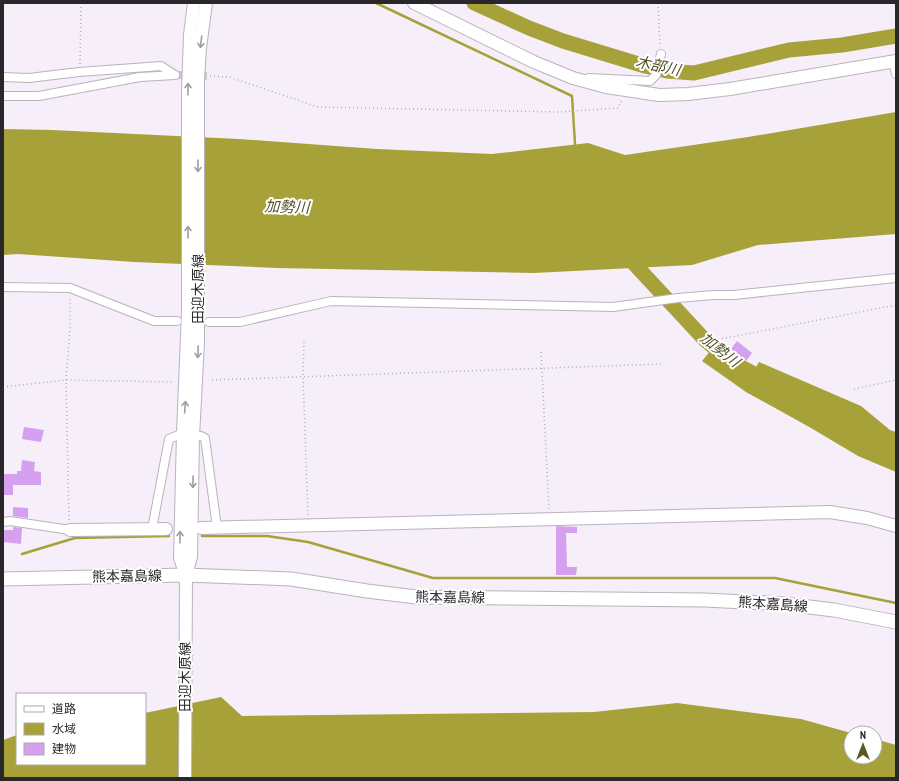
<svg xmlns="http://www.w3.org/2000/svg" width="899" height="781" viewBox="0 0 899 781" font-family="'PT Sans Narrow','Noto Sans JP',sans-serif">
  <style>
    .water { fill: #a7a139 }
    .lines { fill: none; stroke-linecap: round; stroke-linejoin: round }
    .stream { stroke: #a7a139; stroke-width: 2.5 }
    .river { stroke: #a7a139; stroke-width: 15 }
    .building { fill: #d6a0f0 }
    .street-tunnel { stroke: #cdc7d1; stroke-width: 8; stroke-dasharray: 8 4; stroke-linecap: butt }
    .street-casing { stroke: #bab2bd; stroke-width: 10 }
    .secondary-casing { stroke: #bab2bd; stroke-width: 14 }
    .primary-casing { stroke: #bab2bd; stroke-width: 15 }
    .path { stroke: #b2adb5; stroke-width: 1.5; stroke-dasharray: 1 3; stroke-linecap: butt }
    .street { stroke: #fff; stroke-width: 8 }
    .secondary { stroke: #fff; stroke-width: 12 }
    .primary { stroke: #fff; stroke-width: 13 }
    .oneway { stroke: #9f9ea0 }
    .labels { text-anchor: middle; stroke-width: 4; stroke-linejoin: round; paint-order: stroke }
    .street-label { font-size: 14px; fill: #2a272b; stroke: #fff }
    .water-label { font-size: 15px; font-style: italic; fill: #525026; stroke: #fff }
  </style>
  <rect width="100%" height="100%" fill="#f6effa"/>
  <!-- water -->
  <g class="water">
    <path d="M896 112V234L758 245 692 265 534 273 277 268 134 262 18 254 3 255V129L52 130 239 139 377 149 492 154 588 143 625 155 748 137Z"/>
    <path d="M712 349 744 375 752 374 759 362 861 406 890 430 896 432V472L858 456 811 428 746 392 702 361Z"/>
    <path d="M221 697 242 716 594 712 677 703 801 719 851 733V757H875V739L896 745V778H3V740L17 735V764H145V713Z"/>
  </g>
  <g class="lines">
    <!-- stream -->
    <g class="stream">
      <path d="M376 3 572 96 575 144"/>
      <path d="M202 536H267L308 542 433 578H775L896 603"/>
      <path d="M22 554 75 538 169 536"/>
    </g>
    <!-- river -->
    <g class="river">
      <path d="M474 3 529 28 563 41 645 66 667 71 694 73 789 50 842 45 896 36"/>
      <path d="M625 254 704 339 730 361 771 383"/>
    </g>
  </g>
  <!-- building -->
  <g class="building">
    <path d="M737 341 752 353 746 361 731 349Z"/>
    <path d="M24 427 44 430 41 442 22 439Z"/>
    <path d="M22 460 35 462 34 471 41 472V485H13V495H4V474H17V471H21Z"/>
    <path d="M13 507 28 508V518L13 516Z"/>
    <path d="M556 526 577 527V533H566L567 567H577L576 575H556Z"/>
    <path d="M13 527 22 528 21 544 3 542V530H13Z"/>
  </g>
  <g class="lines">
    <!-- street-tunnel -->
    <path class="street-tunnel" d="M175 75 210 76"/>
    <defs>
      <g id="street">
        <path d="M893 61 896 74"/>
        <path d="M3 77 29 78 79 72 161 66 175 75"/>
        <path d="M589 78 650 81 656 75 661 54"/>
        <path d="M3 96H39L140 77 175 75"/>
        <path d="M3 287 70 288 154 321H177"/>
        <path d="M209 322H240L331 301 613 307 678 298 713 295H734L896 278"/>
        <path d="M193 437 201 436 205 438 217 528"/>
        <path d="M3 522 10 521 70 530"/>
        <path d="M152 529 169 439 183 433"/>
      </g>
      <g id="secondary">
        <path d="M414 3 534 62 573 78 606 87 659 95 688 94 730 89 896 61"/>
        <path d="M201 528 830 512 867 518 896 526"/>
        <path d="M70 530 166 529"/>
        <path d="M186 575 191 557 193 437 198 343V79L200 48 206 3"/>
        <path d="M185 778 186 575 180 558 183 433 188 311V92L190 35 194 3"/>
      </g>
      <path id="primary" d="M3 579 186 575 291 579 367 591 416 597 705 600 785 604 834 610 896 622"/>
    </defs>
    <!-- street casing -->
    <use href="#street" class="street-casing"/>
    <!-- secondary casing -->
    <use href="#secondary" class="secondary-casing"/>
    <!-- primary casing -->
    <use href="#primary" class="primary-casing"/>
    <!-- path -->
    <g class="path">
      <path d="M658 3 660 46"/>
      <path d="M80 64 81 3"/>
      <path d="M210 76 229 77 318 107 557 112 618 108 622 100"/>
      <path d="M710 341 896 305"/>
      <path d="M304 342 303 376 308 516"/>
      <path d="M541 352 549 510"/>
      <path d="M212 380 662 364"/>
      <path d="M3 387 66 380 173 382"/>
      <path d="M854 389 896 380"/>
      <path d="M69 520 66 380 70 329V296"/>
    </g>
    <!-- street -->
    <use href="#street" class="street"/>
    <!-- secondary -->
    <use href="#secondary" class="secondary"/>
    <!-- primary -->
    <use href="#primary" class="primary"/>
  </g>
  <!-- one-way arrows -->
  <defs><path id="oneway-shaft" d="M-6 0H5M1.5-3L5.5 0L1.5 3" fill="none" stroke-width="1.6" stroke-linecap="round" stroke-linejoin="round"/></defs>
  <g class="oneway">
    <use href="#oneway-shaft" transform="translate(201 42) rotate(97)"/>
    <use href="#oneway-shaft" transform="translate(188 89) rotate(-89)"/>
    <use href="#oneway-shaft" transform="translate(198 166) rotate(90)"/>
    <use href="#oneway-shaft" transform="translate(188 232) rotate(-90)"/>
    <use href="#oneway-shaft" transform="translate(198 352) rotate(92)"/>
    <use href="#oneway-shaft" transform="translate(185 407) rotate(-86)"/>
    <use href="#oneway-shaft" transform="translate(193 482) rotate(91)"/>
    <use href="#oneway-shaft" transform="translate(180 537) rotate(-89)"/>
  </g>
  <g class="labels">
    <!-- street labels -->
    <g class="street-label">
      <text transform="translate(198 289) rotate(-90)" y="5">田迎木原線</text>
      <text transform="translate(127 576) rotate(-1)" y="5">熊本嘉島線</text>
      <text transform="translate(450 597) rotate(1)" y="5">熊本嘉島線</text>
      <text transform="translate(773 604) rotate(4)" y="5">熊本嘉島線</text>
      <text transform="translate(185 677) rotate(-90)" y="5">田迎木原線</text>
    </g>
    <!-- water labels -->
    <g class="water-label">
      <text transform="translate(658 66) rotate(12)" y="5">木部川</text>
      <text transform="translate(287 207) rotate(2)" y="5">加勢川</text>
      <text transform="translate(720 350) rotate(38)" y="5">加勢川</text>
    </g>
  </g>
  <!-- border -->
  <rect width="899" height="781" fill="none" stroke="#2a272b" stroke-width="8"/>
  <!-- legend -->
  <rect x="16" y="693" width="130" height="72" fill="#ffffff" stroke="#aaa9aa"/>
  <rect x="24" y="706" width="20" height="6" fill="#ffffff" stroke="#aaa9aa"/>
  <text x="52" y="713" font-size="12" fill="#2a272b">道路</text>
  <rect x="24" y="723" width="20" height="12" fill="#a7a139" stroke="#aaa9aa"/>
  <text x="52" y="733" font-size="12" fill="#2a272b">水域</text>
  <rect x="24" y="743" width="20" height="12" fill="#d6a0f0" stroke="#aaa9aa"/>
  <text x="52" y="753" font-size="12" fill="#2a272b">建物</text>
  <!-- north arrow -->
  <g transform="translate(863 745)"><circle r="19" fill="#ffffff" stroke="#aaa9aa"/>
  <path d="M0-3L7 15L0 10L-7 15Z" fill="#5c5926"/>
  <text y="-6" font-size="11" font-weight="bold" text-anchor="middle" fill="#2a272b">N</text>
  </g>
</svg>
